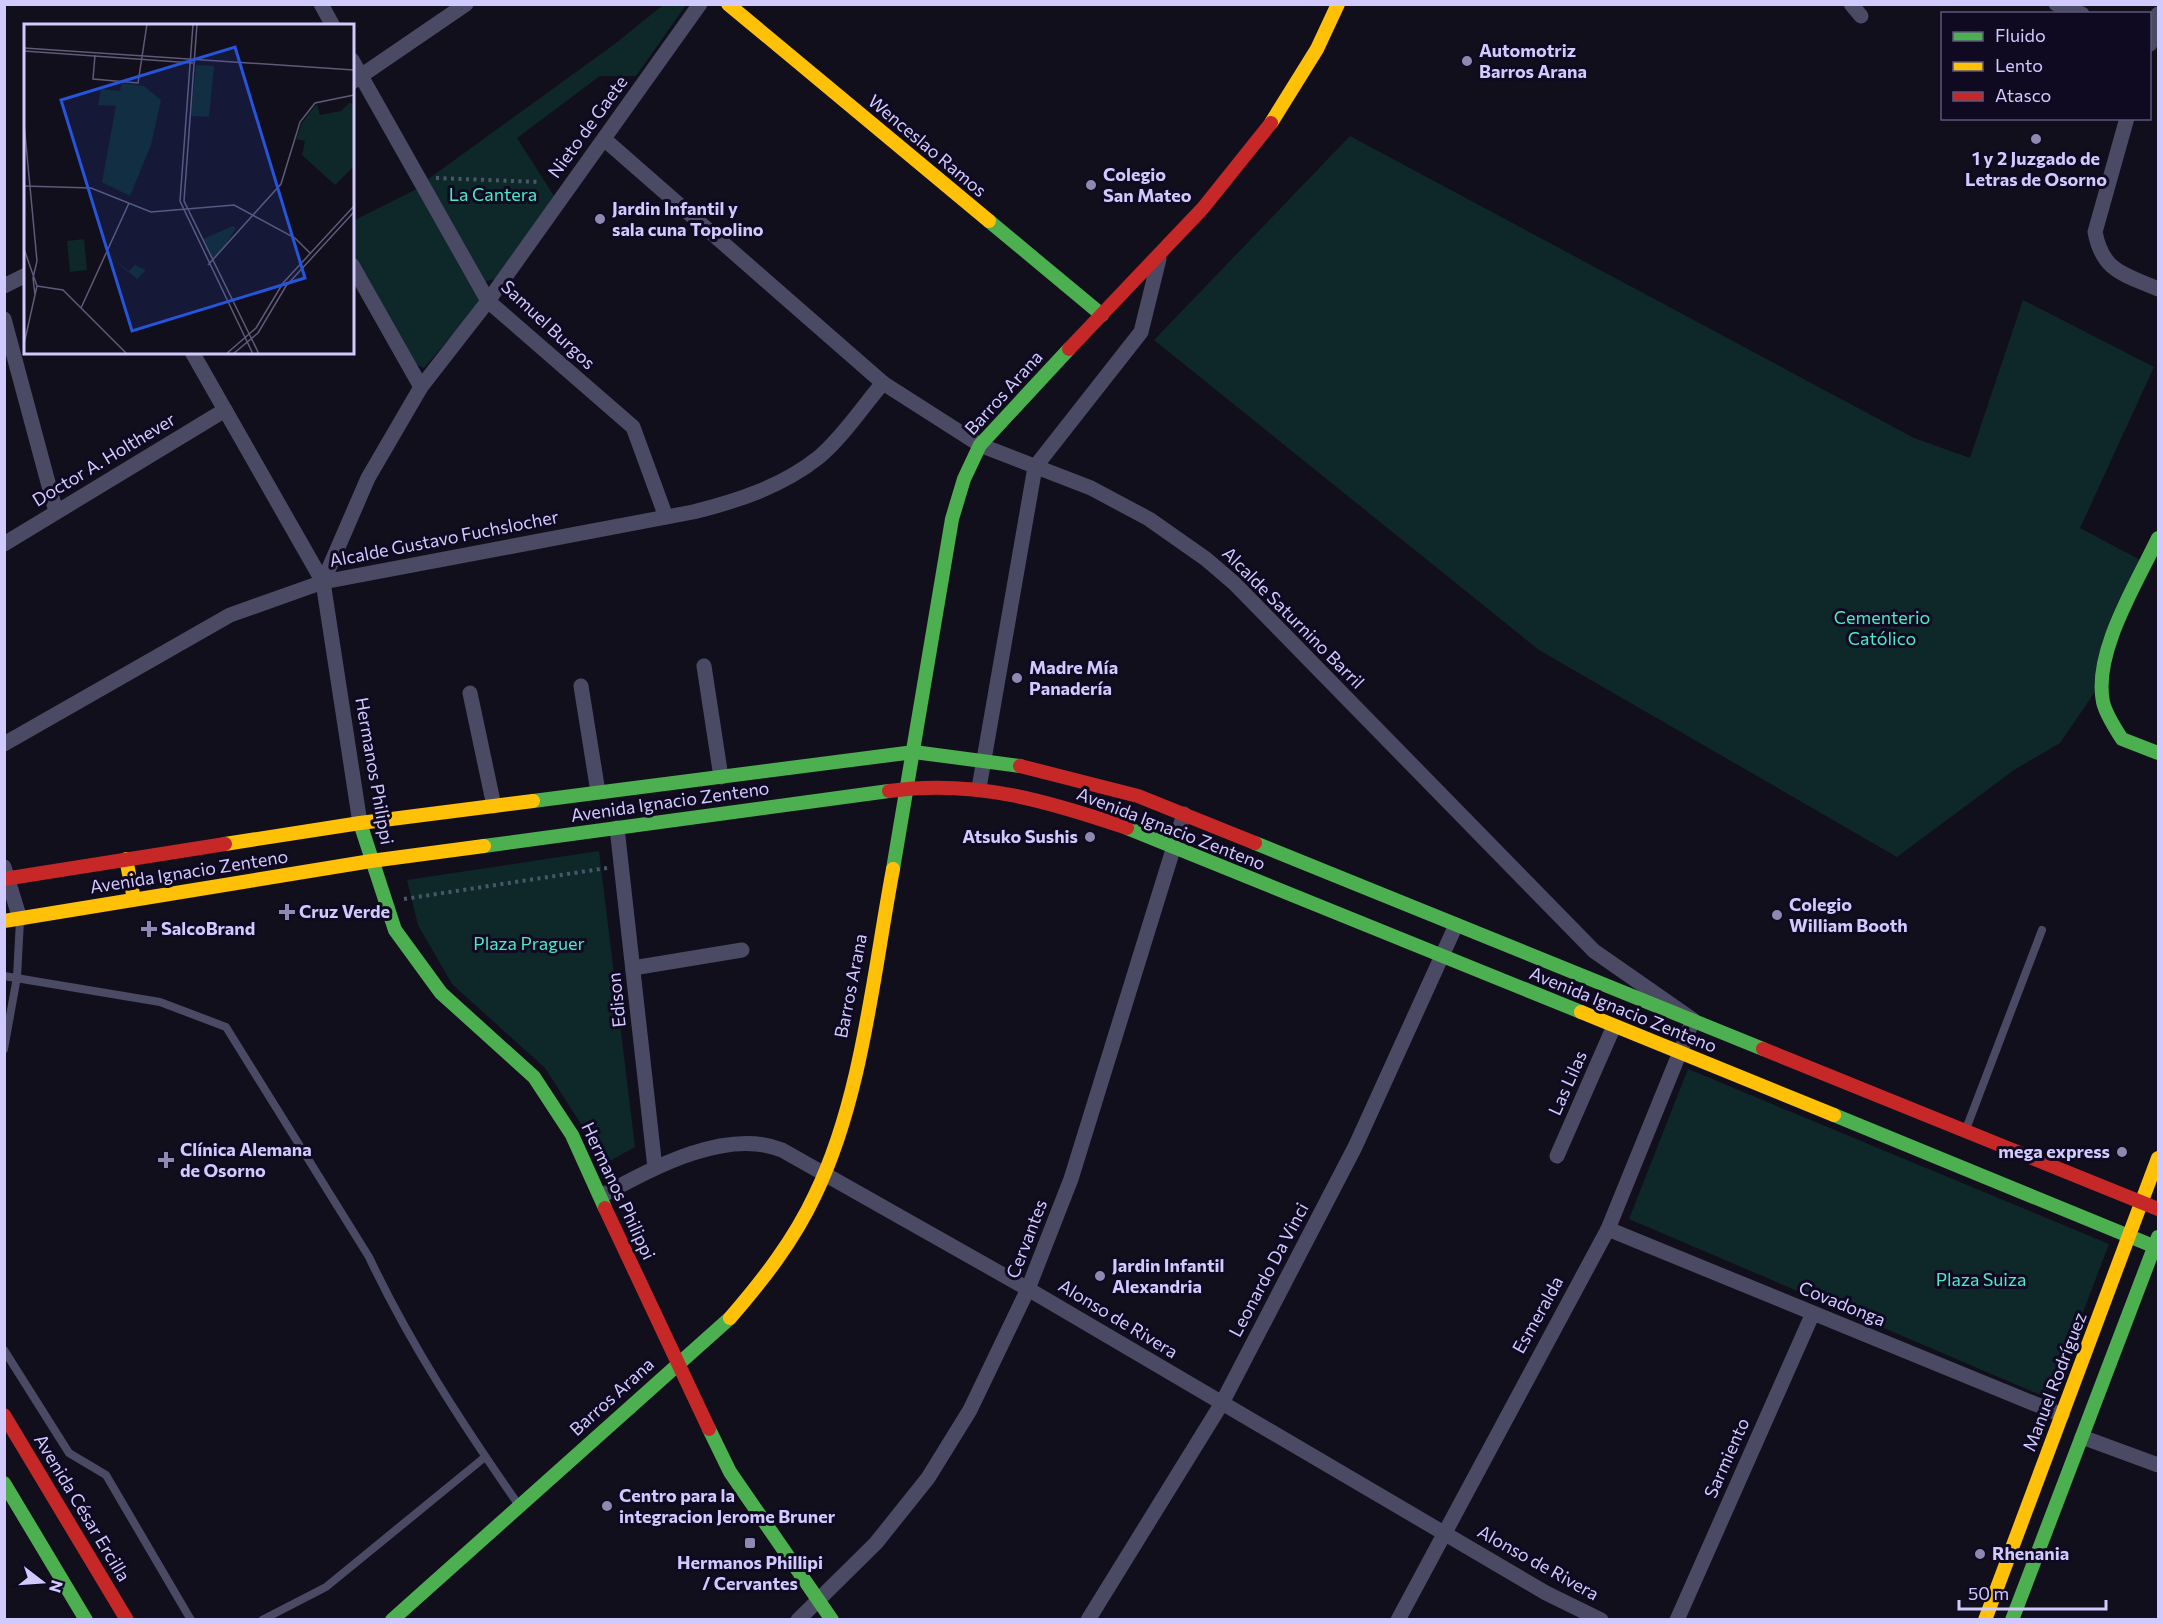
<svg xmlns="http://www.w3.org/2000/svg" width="2163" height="1624" viewBox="0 0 2163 1624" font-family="Commissioner,sans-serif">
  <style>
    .green { fill: #0e2729 }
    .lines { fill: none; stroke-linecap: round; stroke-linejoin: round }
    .path { stroke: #475868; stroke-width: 4; stroke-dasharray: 3 4.5; stroke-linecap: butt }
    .lane { stroke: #4b4a65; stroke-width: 8 }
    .street { stroke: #4b4a65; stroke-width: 15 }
    .fast { stroke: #4caf50; stroke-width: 14 }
    .slow { stroke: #ffc107; stroke-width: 14 }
    .jam { stroke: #c62828; stroke-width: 14 }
    .poi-dot { fill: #8e89b0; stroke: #0f0a21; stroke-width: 2 }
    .labels { text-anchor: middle; stroke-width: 6; stroke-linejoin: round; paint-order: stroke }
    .poi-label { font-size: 18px; font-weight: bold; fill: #d1caff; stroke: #0f0a21; text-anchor: start }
    .street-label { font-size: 18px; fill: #d1caff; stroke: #0f0a21 }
    .park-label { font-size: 18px; fill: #4aebc6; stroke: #0f0a21 }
    .inset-road { fill: none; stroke: #5e5a77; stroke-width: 1.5 }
    .view { fill: #2654da; fill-opacity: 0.15; stroke: #2654da; stroke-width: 3 }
    .inset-edge { fill: none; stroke: #d1caff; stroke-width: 3 }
  </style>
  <rect width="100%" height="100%" fill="#120f1c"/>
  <!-- green -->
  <g class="green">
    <path d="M663 5H686L636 76H600L517 138 554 196 495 279 483 282 427 180 616 43Z"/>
    <path d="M1350 136 1914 438 1970 458 2023 300 2154 367 2080 528 2144 562 2101 683 2060 743 2014 770 1897 857 1539 650 1154 340Z"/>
    <path d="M417 189 482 300 424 368 413 363 353 253V221Z"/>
    <path d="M599 851 635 1147 606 1163 545 1068 452 984 418 925 407 880Z"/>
    <path d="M1688 1069 2109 1244 2050 1399 1629 1219Z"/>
  </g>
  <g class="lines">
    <!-- path -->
    <g class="path">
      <path d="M436 178 540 182"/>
      <path d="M404 899 607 868"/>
    </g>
    <!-- lane -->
    <g class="lane">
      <path d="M4 976 160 1002 226 1027 369 1257C410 1344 463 1425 518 1504"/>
      <path d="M4 1049 17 977 20 920"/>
      <path d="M1966 1129 2042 930"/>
      <path d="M4 1350 69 1453 106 1475 191 1620"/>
      <path d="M262 1620 326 1587 485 1457"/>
    </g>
    <!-- street -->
    <g class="street">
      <path d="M321 4 333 26"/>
      <path d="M1851 4 1861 16"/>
      <path d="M2056 4 2082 14"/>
      <path d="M2150 44 2158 14"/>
      <path d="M352 60 488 301 633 427 666 517"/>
      <path d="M352 82 466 4"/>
      <path d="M2127 118 2095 232C2103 273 2125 274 2158 289"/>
      <path d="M604 139 883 383 980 445 1091 488 1149 519 1206 559 1234 583 1594 951 1693 1020 1608 1229 1398 1620"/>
      <path d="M352 265 421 387"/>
      <path d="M4 286 26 275"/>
      <path d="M4 319 56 512"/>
      <path d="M192 352 323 582"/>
      <path d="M4 544 225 410"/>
      <path d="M704 666 721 777"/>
      <path d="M581 686 598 792"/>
      <path d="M470 693 494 806"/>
      <path d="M4 744 230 615 323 582 693 512C738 501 783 486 819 457 842 438 863 406 883 383"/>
      <path d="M979 788 1035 467 1141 332 1159 259"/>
      <path d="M360 823 323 582 368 478 421 387 488 301 700 4"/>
      <path d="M617 828 655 1168"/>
      <path d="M4 867 20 919"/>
      <path d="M633 968 742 950"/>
      <path d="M1557 1156 1614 1026"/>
      <path d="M601 1196C651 1169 726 1127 782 1150L1028 1289 1546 1593 1601 1620"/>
      <path d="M1608 1229 2062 1415"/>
      <path d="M2082 1437 2158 1465"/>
      <path d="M798 1620 876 1543 928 1478 970 1410 1028 1289 1071 1179 1184 814"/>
      <path d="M1088 1620 1222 1403 1355 1147 1456 925"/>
      <path d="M1677 1620 1813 1313"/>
    </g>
    <!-- fast -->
    <g class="fast">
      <path d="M989 221 1102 315"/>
      <path d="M2158 538C2137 583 2093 652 2103 702 2106 715 2115 728 2122 739L2158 753"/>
      <path d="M533 801 914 752 1020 766"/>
      <path d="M360 823 395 930 441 993 534 1077 572 1135 605 1208"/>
      <path d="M1127 828 1581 1012"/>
      <path d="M1255 843 1763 1049"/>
      <path d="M484 846 889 791"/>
      <path d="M893 869 952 519 964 479 980 445 1069 349"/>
      <path d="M1834 1115 2158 1248"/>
      <path d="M709 1429 730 1472 832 1620"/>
      <path d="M4 1483 86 1620"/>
      <path d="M392 1620 730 1318"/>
      <path d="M2012 1620 2158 1237"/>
    </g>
    <!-- slow -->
    <g class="slow">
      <path d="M728 4 989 221"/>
      <path d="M1271 123 1317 49 1338 4"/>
      <path d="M225 844 360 823 533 801"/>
      <path d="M126 859 134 899"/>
      <path d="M4 921 371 861 484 846"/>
      <path d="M1581 1012 1834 1115"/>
      <path d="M730 1318C763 1280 794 1240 815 1195 862 1098 873 975 893 869"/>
      <path d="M1985 1620 2158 1158"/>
    </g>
    <!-- jam -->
    <g class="jam">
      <path d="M1069 349 1203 208 1271 123"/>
      <path d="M1020 766 1138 796 1255 843"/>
      <path d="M889 791C974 779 1048 801 1127 828"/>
      <path d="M4 879 225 844"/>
      <path d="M1763 1049 2158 1209"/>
      <path d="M605 1208 709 1429"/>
      <path d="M4 1415 127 1620"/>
    </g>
  </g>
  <!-- markers -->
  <g class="poi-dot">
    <circle cx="1467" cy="61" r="6"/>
    <circle cx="2036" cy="139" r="6"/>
    <circle cx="1091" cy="185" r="6"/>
    <circle cx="600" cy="219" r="6"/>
    <circle cx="1017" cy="678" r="6"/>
    <circle cx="1090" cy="837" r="6"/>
    <path d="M284 903h6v6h6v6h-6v6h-6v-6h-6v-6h6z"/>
    <circle cx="1777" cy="915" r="6"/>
    <path d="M146 920h6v6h6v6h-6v6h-6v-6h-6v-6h6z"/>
    <circle cx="2122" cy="1152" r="6"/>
    <path d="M163 1151h6v6h6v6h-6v6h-6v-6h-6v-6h6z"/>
    <circle cx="1100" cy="1276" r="6"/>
    <circle cx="607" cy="1506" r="6"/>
    <rect x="744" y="1537" width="12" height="12" rx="3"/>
    <circle cx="1980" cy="1554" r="6"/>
  </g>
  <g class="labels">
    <!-- poi labels -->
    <g class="poi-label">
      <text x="1479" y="57">Automotriz<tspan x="1479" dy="21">Barros Arana</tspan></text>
      <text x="2036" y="165" text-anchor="middle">1 y 2 Juzgado de<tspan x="2036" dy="21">Letras de Osorno</tspan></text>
      <text x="1103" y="181">Colegio<tspan x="1103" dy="21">San Mateo</tspan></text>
      <text x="612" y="215">Jardin Infantil y<tspan x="612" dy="21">sala cuna Topolino</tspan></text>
      <text x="1029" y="674">Madre Mía<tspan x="1029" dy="21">Panadería</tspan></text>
      <text x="1078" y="843" text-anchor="end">Atsuko Sushis</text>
      <text x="1789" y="911">Colegio<tspan x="1789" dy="21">William Booth</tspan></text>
      <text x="299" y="918">Cruz Verde</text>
      <text x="161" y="935">SalcoBrand</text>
      <text x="180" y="1156">Clínica Alemana<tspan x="180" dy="21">de Osorno</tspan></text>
      <text x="2110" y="1158" text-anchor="end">mega express</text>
      <text x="1112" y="1272">Jardin Infantil<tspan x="1112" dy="21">Alexandria</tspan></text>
      <text x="619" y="1502">Centro para la<tspan x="619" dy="21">integracion Jerome Bruner</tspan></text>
      <text x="1992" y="1560">Rhenania</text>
      <text x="750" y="1569" text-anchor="middle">Hermanos Phillipi<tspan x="750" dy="21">/ Cervantes</tspan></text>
    </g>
    <!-- street labels -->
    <g class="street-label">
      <text transform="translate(588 127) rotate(-54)" y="6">Nieto de Gaete</text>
      <text transform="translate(927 146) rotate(40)" y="6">Wenceslao Ramos</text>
      <text transform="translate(548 325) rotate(43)" y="6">Samuel Burgos</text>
      <text transform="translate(1004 393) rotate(-48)" y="6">Barros Arana</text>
      <text transform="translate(104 460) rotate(-31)" y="6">Doctor A. Holthever</text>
      <text transform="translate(444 539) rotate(-11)" y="6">Alcalde Gustavo Fuchslocher</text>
      <text transform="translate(1293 618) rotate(45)" y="6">Alcalde Saturnino Barril</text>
      <text transform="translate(374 771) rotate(80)" y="6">Hermanos Philippi</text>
      <text transform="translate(670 802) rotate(-8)" y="6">Avenida Ignacio Zenteno</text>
      <text transform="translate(1171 829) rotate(21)" y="6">Avenida Ignacio Zenteno</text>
      <text transform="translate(189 872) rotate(-9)" y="6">Avenida Ignacio Zenteno</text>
      <text transform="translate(851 986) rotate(-79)" y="6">Barros Arana</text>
      <text transform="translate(617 1000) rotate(-96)" y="6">Edison</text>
      <text transform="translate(1623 1010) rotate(22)" y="6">Avenida Ignacio Zenteno</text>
      <text transform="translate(1568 1083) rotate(-66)" y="6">Las Lilas</text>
      <text transform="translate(618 1191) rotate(65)" y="6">Hermanos Philippi</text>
      <text transform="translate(1027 1239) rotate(-69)" y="6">Cervantes</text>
      <text transform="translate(1269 1270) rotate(-62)" y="6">Leonardo Da Vinci</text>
      <text transform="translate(1842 1304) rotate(22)" y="6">Covadonga</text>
      <text transform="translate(1538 1315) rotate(-61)" y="6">Esmeralda</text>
      <text transform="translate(1118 1319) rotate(31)" y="6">Alonso de Rivera</text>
      <text transform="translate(2055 1382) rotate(-69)" y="6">Manuel Rodríguez</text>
      <text transform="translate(612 1397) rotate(-42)" y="6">Barros Arana</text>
      <text transform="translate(1727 1458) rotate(-66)" y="6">Sarmiento</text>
      <text transform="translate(82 1508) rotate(59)" y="6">Avenida César Ercilla</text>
      <text transform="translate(1538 1563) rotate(29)" y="6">Alonso de Rivera</text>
    </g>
    <!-- park labels -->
    <g class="park-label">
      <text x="493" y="201">La Cantera</text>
      <text x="1882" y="624">Cementerio<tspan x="1882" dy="21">Católico</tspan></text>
      <text x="529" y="950">Plaza Praguer</text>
      <text x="1981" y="1286">Plaza Suiza</text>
    </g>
  </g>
  <!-- overview -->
  <g transform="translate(24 24)">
    <rect width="330" height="330" fill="#120f1c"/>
    <path d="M172 41 190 42 185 93 167 92ZM98 59 120 62 137 76 127 121 106 172 78 158 92 82 74 81 77 65 96 67ZM326 78 330 82V142L311 161 278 131 281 117 272 115 278 99 290 83 293 81 296 91 317 87ZM209 202 212 204 198 226 188 235 179 215ZM60 215 63 246 46 248 43 217ZM86 233 105 247 111 241 122 246 113 255Z" fill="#0e2729"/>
    <path class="inset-road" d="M169 0 156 177 229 330M173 0 160 177 235 330M0 24 330 46M0 27 169 39M71 31 69 55 114 59 123 0M0 99 13 237 9 254 11 271M0 162 67 164 127 188 210 181 271 214 286 229M0 225 13 262 0 320M184 241 257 160 276 98 291 79 330 71M13 262 39 266 103 330M57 284 105 179M202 330 232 304 259 259 330 182M209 330 234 309 262 262 330 188"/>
    <path class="view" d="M211 23 281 254 108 307 37 76Z"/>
    <rect width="330" height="330" class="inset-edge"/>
  </g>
  <!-- border -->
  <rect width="2163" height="1624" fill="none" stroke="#d1caff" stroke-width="12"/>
  <!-- legend -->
  <rect x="1941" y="12" width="210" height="108" fill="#0f0a21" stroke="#5d577a" stroke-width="1.5"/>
  <rect x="1953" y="32" width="30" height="9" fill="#4caf50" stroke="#5d577a" stroke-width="1.5"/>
  <text x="1995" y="42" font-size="18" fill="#d1caff">Fluido</text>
  <rect x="1953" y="62" width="30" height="9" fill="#ffc107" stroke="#5d577a" stroke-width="1.5"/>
  <text x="1995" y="72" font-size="18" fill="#d1caff">Lento</text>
  <rect x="1953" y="92" width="30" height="9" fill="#c62828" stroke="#5d577a" stroke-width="1.5"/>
  <text x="1995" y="102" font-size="18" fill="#d1caff">Atasco</text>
  <!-- north arrow -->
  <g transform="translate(42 1582) rotate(107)" stroke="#0f0a21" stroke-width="4.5" paint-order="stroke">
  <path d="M0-4.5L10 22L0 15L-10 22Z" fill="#d1caff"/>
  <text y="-9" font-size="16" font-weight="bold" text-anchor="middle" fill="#d1caff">N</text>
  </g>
  <!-- scale -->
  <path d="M1959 1600v9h147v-9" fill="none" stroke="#d1caff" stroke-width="3"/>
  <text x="1968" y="1600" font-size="18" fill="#d1caff" stroke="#0f0a21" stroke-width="4.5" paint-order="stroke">50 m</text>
</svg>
